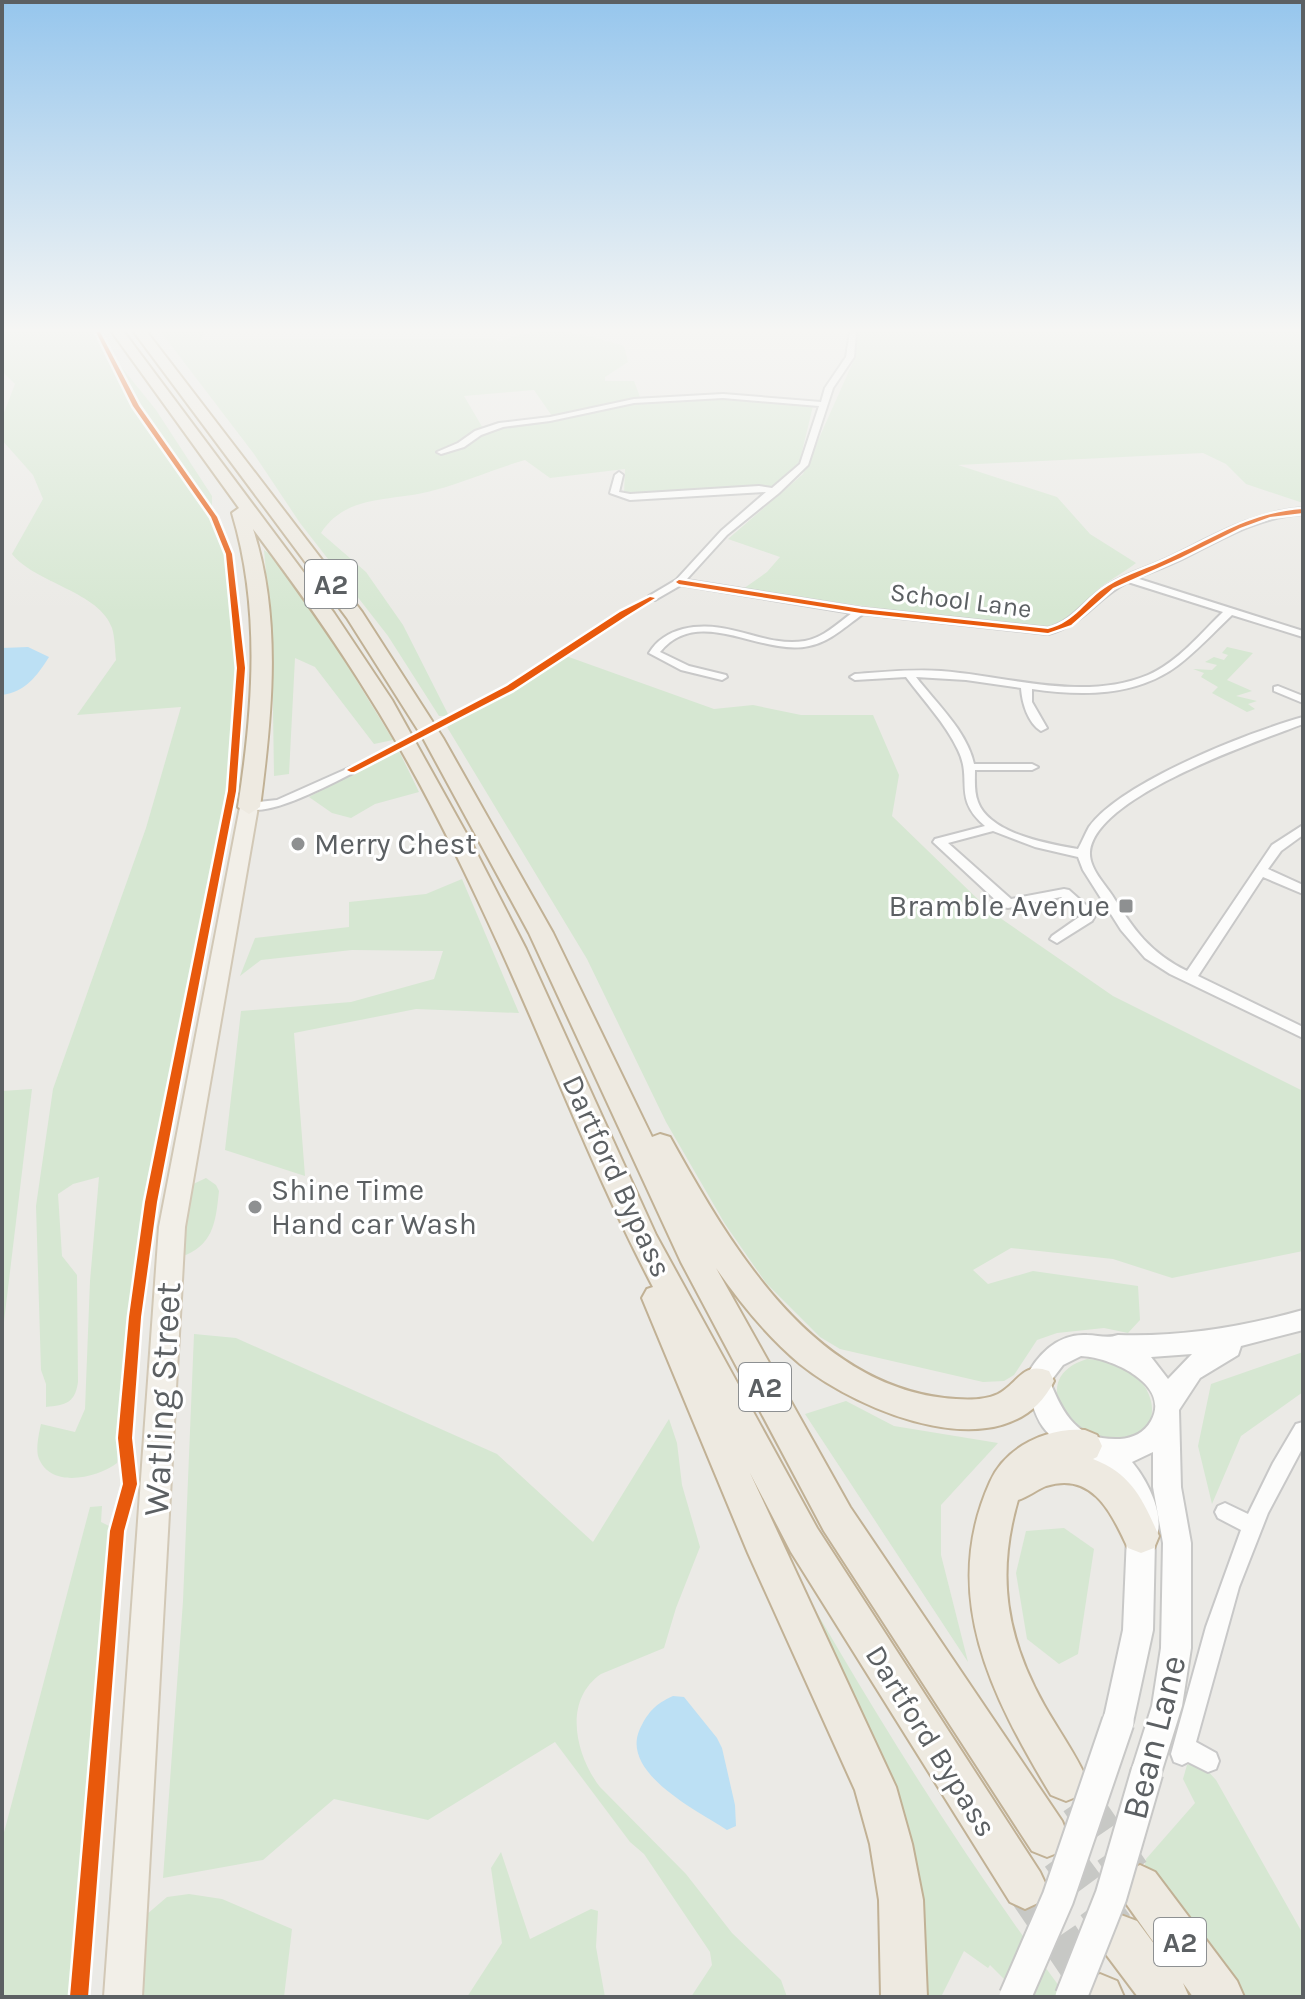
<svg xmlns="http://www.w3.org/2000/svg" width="1305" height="1999" viewBox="0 0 1305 1999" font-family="Karla,sans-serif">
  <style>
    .green { fill: #d6e7d2 }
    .water { fill: #bce0f4 }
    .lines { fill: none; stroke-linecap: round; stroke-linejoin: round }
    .highway-tunnel { stroke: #c7c8c5; stroke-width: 40; stroke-dasharray: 40 20; stroke-linecap: butt }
    .street-casing { stroke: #c8c8c8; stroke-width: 4 }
    .secondary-casing { stroke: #c8c8c7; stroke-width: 4 }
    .primary-casing { stroke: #d2c8b6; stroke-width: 4 }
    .highway-casing { stroke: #c1b195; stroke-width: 4 }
    .street { fill: #fcfcfb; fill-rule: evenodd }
    .secondary { fill: #fcfcfb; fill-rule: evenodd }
    .primary { fill: #f2efe8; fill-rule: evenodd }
    .highway { fill: #eeeae1; fill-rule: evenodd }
    .secondary-bridge-casing { stroke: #c8c8c7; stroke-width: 35; stroke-linecap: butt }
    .secondary-bridge { stroke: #fcfcfb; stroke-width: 31 }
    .cycleway-casing { stroke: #fff; stroke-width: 5 }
    .cycleway { fill: #e8590c; fill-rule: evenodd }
    .poi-dot { fill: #8e9091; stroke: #fff; stroke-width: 3 }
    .labels { text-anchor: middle; stroke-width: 6; stroke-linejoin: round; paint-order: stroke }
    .far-street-label { font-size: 26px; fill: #5c6063; stroke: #fff }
    .shield { fill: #fff; stroke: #8d9092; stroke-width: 2 }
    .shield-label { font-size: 28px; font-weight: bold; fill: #5c6063 }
    .poi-label { font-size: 30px; fill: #5c6063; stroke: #fff; text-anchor: start }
    .street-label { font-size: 30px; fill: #5c6063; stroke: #fff }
    .near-street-label { font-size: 36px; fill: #5c6063; stroke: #fff }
  </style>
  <rect width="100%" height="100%" fill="#ebeae6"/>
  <!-- green -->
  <g class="green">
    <path d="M2 332H97L102 343 156 410 212 496V517L230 566 239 711 192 989 133 1298 117 1463C97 1478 49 1490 38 1456 36 1447 39 1433 41 1424L75 1432 85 1409 90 1281 99 1177 73 1184 58 1194 62 1256 77 1275 78 1382C75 1403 66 1405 46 1407V1384L41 1370 36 1206 53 1089 146 828 181 707 77 715 116 660C115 650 115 638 112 628 100 592 35 583 12 554L43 499 33 475 2 440V418L15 384 2 371Z"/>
    <path d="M161 332H204L201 340 495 338 499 342C544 323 579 332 624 346L628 362 605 377V381H634L640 397 552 416 534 390 464 396 484 430C541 424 596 408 653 400 705 393 761 399 813 406L799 464 773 487 624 494 625 469 550 478 525 460C494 469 465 482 435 490 395 502 346 493 321 533L366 572 403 625 449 716H439L388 636 300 523 254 454Z"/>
    <path d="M858 332H1303V503L1246 484 1226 464 1203 453 958 465 1057 497 1090 534 1136 563C1123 573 1107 581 1095 592 1070 617 1064 627 1026 629L743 589 767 572 780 557 728 539 803 474 853 362Z"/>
    <path d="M264 550 274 557 327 632 393 740 374 744 315 667 295 658 289 774 274 776 272 642Z"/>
    <path d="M1227 647 1253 653 1227 680 1252 691 1236 696 1257 701 1248 704 1255 709 1247 712 1212 693 1218 687 1201 677 1204 673 1193 669 1212 670 1217 665 1205 662 1214 657 1224 660 1228 655 1222 653Z"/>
    <path d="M566 656 714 709 753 705 801 715H873L899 775 892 816 990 911 1113 996 1303 1091V1251L1172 1278 1113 1259 1011 1248 973 1270 988 1284 1033 1271 1138 1286 1140 1320 1128 1333 1104 1328 1057 1333 1037 1340 1014 1375 1004 1381 983 1382 840 1349 820 1337 766 1283 725 1224 666 1122 587 959 447 727Z"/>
    <path d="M398 749 419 792 375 804 351 818 332 813 309 797Z"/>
    <path d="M462 879 519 1013 416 1009 294 1033 305 1176 225 1150 241 1011 351 1002 434 979 443 951 352 950 261 960 240 976 255 938 349 927V902L426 894Z"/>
    <path d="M32 1089 2 1338V1091Z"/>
    <path d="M206 1178 216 1185 219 1191C216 1217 215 1243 186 1255L182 1253 189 1186Z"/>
    <path d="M194 1334 236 1338 497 1454 593 1542 669 1419 677 1443 682 1485 700 1547 676 1608 664 1648 601 1674C562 1701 576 1756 600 1787L686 1874 732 1933 781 1980 787 1997H691L712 1965 710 1952 644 1854 630 1842 555 1742 428 1820 334 1799 263 1860 163 1878 183 1601Z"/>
    <path d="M1303 1352V1392L1241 1436 1212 1504 1198 1446 1211 1384Z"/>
    <path d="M1087 1359C1102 1360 1115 1361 1128 1370 1153 1385 1165 1425 1132 1438 1083 1457 1018 1380 1087 1359Z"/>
    <path d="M846 1401 894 1426 998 1443 941 1505V1555L968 1662 805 1414Z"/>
    <path d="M102 1506 101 1522 111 1527 74 1997H2V1840L90 1507Z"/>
    <path d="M765 1521C856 1685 955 1846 1067 1997H1022L990 1965 988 1968 964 1951 941 1997H921L922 1963Z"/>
    <path d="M1064 1528 1094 1549 1078 1654 1059 1664 1027 1639 1016 1573 1026 1531Z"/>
    <path d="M1193 1763 1206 1769 1216 1780 1303 1934V1997H1241L1144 1869 1146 1859 1195 1803 1183 1779 1187 1765Z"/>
    <path d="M501 1852 530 1939 591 1909 598 1911 596 1947 605 1997H467L502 1943 491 1868Z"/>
    <path d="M189 1894 222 1899 292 1929 284 1997H140L146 1915 167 1897Z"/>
  </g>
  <!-- water -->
  <g class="water">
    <path d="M28 647 49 657C37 676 25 692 2 695V648Z"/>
    <path d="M673 1696 684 1697 717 1738 722 1748 735 1805 736 1826 727 1830C698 1811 622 1774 639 1731 647 1713 655 1704 673 1696Z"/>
  </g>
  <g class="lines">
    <!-- highway-tunnel -->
    <g class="highway-tunnel">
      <path d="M1080 1800 1130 1873"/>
      <path d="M1061 1855 1114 1927"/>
      <path d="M1025 1887 1091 1984"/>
    </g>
    <defs>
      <g id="street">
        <path d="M850 332H856L854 357 833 388 808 465 779 493 727 535 686 580 861 608 1048 628C1074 621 1086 598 1108 585 1127 573 1150 567 1170 557 1214 536 1253 512 1303 508V514C1257 517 1222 539 1182 559 1167 566 1152 572 1136 578L1303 631V637L1232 615C1214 632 1197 651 1177 666 1135 697 1081 696 1032 689V702L1047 728 1041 731C1028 723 1022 703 1021 688L966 680 916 677C936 703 967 731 974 764H1032L1038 767 1032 770H975C975 781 974 792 978 802 990 834 1049 844 1078 849 1082 842 1085 834 1089 827 1121 782 1249 732 1303 717V724C1256 742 1095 796 1090 852 1089 868 1104 883 1112 895 1134 930 1149 952 1187 971L1272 845 1303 825V835L1281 851 1268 869 1303 885V894L1263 877 1198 976 1303 1027V1038L1170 974 1145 958 1121 930 1083 870 1078 857 1035 847 993 831 948 843 1011 899 1064 889 1069 890 1096 914 1092 921 1057 943 1050 939 1052 936 1082 915 1061 897 1008 908 1003 907 933 842 935 839 985 826C952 798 973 780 958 750 945 723 924 701 906 677L855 680 850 677 855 674C884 672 913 669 941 671 1008 676 1083 702 1148 675 1178 662 1200 634 1223 612L1128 582C1095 598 1086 624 1048 634L863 614C846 626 830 642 809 646 761 657 699 604 660 652L689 666 726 675 727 677 722 680 681 670 649 653C657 640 668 633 683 629 730 618 763 648 805 641 823 638 838 623 852 613L681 585 655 600H649V596L676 580 721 531 766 492 630 500 610 493 615 475 619 472 623 475 619 492 630 494 759 486 772 488 800 464 819 406 723 398 634 403 550 421 503 427 481 435 464 447 441 454 437 452 458 443 475 431 499 423 550 417 634 399 723 394 821 402 825 388 846 357Z"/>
        <path d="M1278 686 1303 696V703L1274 691V687Z"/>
        <path d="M351 767 357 770 355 772C332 783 264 821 243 807L249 803 277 800Z"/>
        <path d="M1303 1422V1447L1268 1513 1239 1587 1196 1742 1216 1753 1219 1761 1216 1769 1208 1772 1188 1762 1182 1765 1174 1762 1171 1754 1206 1627 1241 1530 1218 1518 1215 1512 1218 1506 1225 1503 1248 1514 1273 1463 1296 1424Z"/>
      </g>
      <path id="secondary" d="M1303 1310V1330L1241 1346 1238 1355 1200 1378 1179 1410 1181 1487 1191 1543V1648L1182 1706 1158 1783 1147 1788 1136 1783 1131 1772 1152 1706 1161 1648 1163 1543 1153 1487V1452L1132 1462C1147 1480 1167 1517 1155 1540L1153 1630 1133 1722 1129 1733 1118 1737 1107 1733 1103 1722 1123 1630 1127 1536C1132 1525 1131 1518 1127 1506 1112 1455 1070 1463 1043 1427 1034 1415 1030 1395 1024 1381 1036 1356 1057 1333 1087 1335 1098 1335 1107 1339 1118 1335 1182 1337 1242 1327 1303 1310ZM1192 1354 1168 1379 1151 1357ZM1081 1356C1110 1357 1172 1384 1151 1421 1144 1433 1133 1438 1120 1439 1078 1441 1064 1416 1050 1382L1063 1365Z"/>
      <path id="primary" d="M249 801 258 807 185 1227 142 1997H104L159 1227 240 807Z"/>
      <g id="highway">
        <path d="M112 332H124L334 613 392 700 471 842 526 949 656 1235 817 1528 1040 1872 1047 1887 1040 1902 1025 1909 1010 1902 791 1552 750 1473 896 1787 912 1844 923 1900 927 1997H881L879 1900 870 1844 855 1790 748 1553 642 1298 647 1289 653 1287C596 1178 552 1062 501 950 463 866 419 776 370 698 334 639 294 584 253 529 282 617 272 716 260 807L249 814 238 807C253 709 261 609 232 513L239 508Z"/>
        <path d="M134 332H147L362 612 443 738 553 933 652 1137 660 1134 670 1137C731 1247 814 1390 956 1399 969 1400 985 1400 998 1394 1019 1383 1022 1361 1049 1371L1054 1381C1008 1475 858 1411 800 1364 768 1337 740 1303 716 1268L850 1507 1062 1821 1068 1836 1062 1851 1047 1857 1032 1851 824 1531 681 1262 529 933 423 738 347 618Z"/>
        <path d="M1085 1430 1097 1435 1102 1446 1097 1457 1093 1459C1132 1474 1143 1500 1159 1536L1154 1548 1141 1553 1128 1548C1112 1515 1094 1471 1046 1486 1036 1490 1028 1497 1018 1500 996 1575 1006 1637 1044 1705 1058 1730 1076 1754 1087 1780L1081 1795 1066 1801 1051 1795C992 1697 939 1595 990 1482 1005 1447 1047 1427 1085 1430Z"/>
        <path d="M1140 1865 1155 1872 1237 1981 1244 1997H1193L1183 1983 1189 1997H1138L1105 1953 1099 1937 1105 1921 1121 1915 1137 1921 1169 1964 1125 1902 1118 1887 1125 1872Z"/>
        <path d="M1100 1974 1117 1981 1124 1997H1077L1084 1981Z"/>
      </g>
    </defs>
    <!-- street casing -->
    <use href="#street" class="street-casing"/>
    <!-- secondary casing -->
    <use href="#secondary" class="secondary-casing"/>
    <!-- primary casing -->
    <use href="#primary" class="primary-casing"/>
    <!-- highway casing -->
    <use href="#highway" class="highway-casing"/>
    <!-- street -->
    <use href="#street" class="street"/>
    <!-- secondary -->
    <use href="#secondary" class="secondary"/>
    <!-- primary -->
    <use href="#primary" class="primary"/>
    <!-- highway -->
    <use href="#highway" class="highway"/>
    <defs>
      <g id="secondary-bridge">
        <path d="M1015 1997 1058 1898 1118 1722"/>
        <path d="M1071 1997 1111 1896 1147 1772"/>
      </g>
    </defs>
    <!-- secondary-bridge casing -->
    <use href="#secondary-bridge" class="secondary-bridge-casing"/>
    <!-- secondary-bridge -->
    <use href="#secondary-bridge" class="secondary-bridge"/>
    <defs>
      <g id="cycleway">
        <path d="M96 332H100L139 406 217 517 232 554 245 668 236 791 157 1202 141 1317 132 1438 137 1484 124 1531 88 1997H70L110 1531 123 1484 118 1438 129 1317 145 1202 228 791 237 668 226 554 211 517 133 406Z"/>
        <path d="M1303 509V513L1270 517 1240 528 1180 558 1113 588 1071 625 1048 633 861 613 679 584 676 582 679 580 861 609 1048 629C1076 622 1085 600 1108 586 1127 574 1150 568 1170 558 1217 537 1249 513 1303 509Z"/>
        <path d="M650 597 655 598 626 616 513 690 354 772H351L347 770 507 686 620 612Z"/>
      </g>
    </defs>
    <!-- cycleway casing -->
    <use href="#cycleway" class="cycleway-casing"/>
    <!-- cycleway -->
    <use href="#cycleway" class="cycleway"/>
  </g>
  <!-- sky -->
  <linearGradient id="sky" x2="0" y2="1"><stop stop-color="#96c6ed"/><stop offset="0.54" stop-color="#f6f6f4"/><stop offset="1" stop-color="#f6f6f4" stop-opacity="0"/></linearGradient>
  <rect width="1305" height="612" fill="url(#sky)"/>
  <!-- markers -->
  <g class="poi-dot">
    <circle cx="298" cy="844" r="8"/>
    <rect x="1118" y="898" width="16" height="16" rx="4"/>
    <circle cx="255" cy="1207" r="8"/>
  </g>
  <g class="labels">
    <!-- far-street labels -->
    <g class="far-street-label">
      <text transform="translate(961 600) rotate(7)" y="9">School Lane</text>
    </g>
    <!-- shield labels -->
    <g class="shield">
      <rect x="305" y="560" width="52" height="48" rx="6"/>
      <rect x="739" y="1363" width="52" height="48" rx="6"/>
      <rect x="1154" y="1918" width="52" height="48" rx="6"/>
    </g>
    <g class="shield-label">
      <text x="331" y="594">A2</text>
      <text x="765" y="1397">A2</text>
      <text x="1180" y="1952">A2</text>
    </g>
    <!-- poi labels -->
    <g class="poi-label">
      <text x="314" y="854">Merry Chest</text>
      <text x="1110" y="916" text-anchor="end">Bramble Avenue</text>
      <text x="271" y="1200">Shine Time<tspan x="271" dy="34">Hand car Wash</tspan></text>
    </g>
    <!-- street labels -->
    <g class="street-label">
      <text transform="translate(617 1176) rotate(65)" y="10">Dartford Bypass</text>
      <text transform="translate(931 1741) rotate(58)" y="10">Dartford Bypass</text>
    </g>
    <!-- near-street labels -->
    <g class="near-street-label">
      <text transform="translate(161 1399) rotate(-87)" y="13">Watling Street</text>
      <text transform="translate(1153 1737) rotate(-76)" y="13">Bean Lane</text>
    </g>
  </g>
  <!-- border -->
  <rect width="1305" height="1999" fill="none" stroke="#5c6063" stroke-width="8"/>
</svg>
